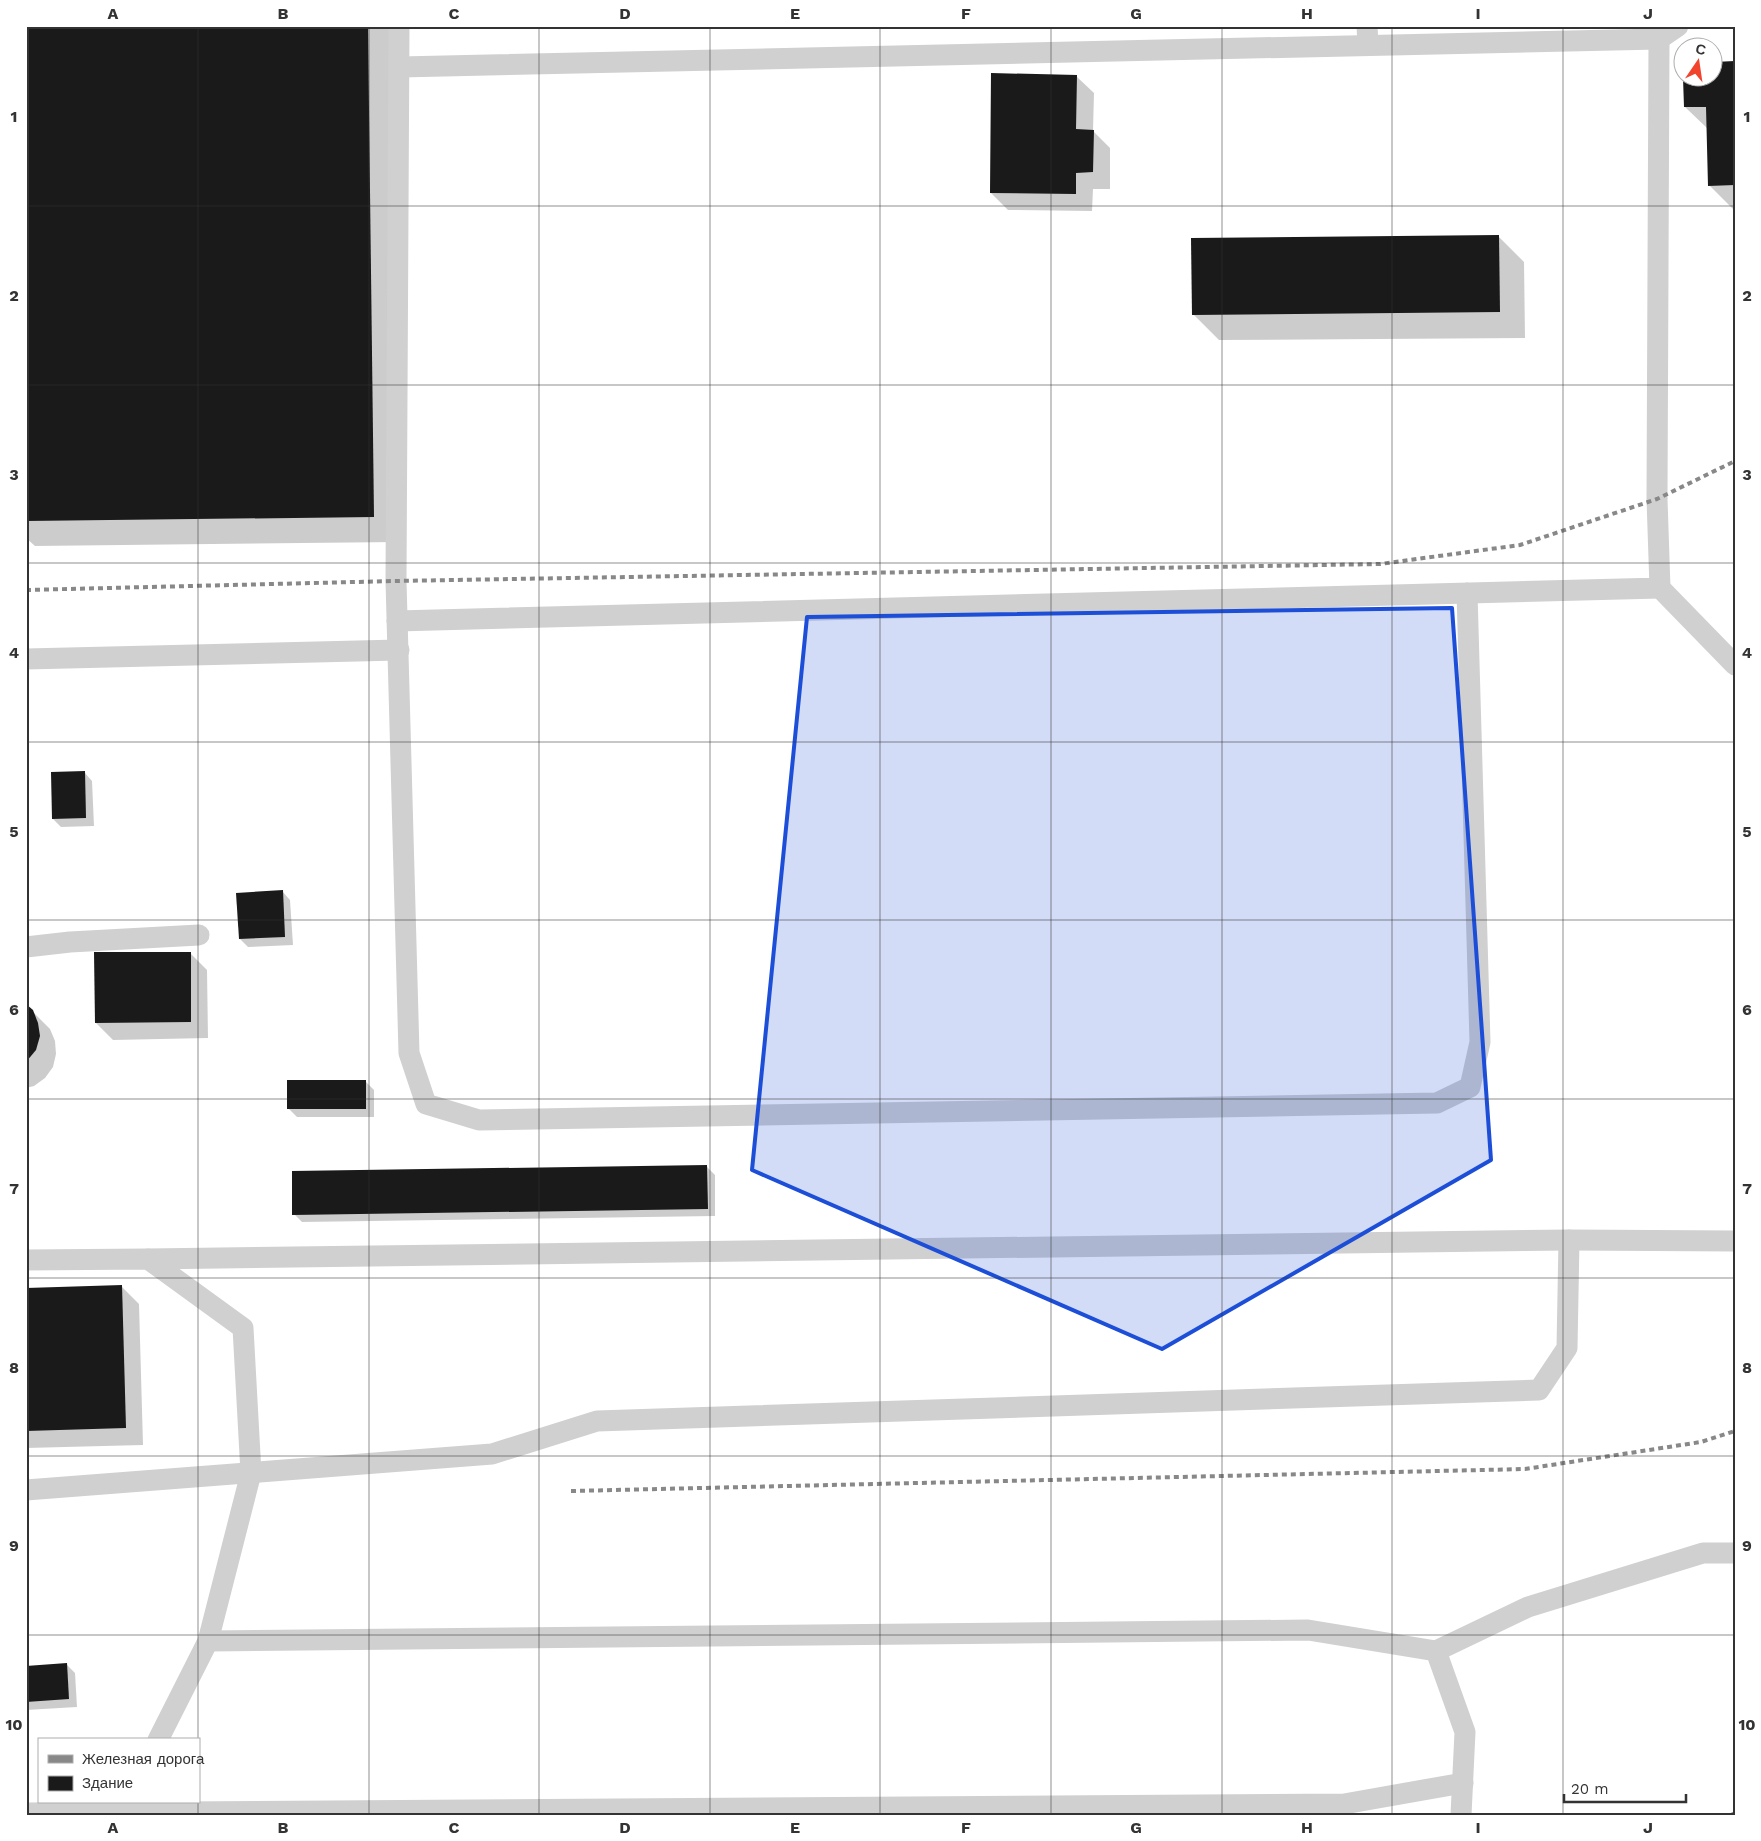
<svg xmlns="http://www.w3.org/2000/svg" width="1761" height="1841" viewBox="0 0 1761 1841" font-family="'Work Sans',sans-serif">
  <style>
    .shadow { fill: #0003 }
    .building { fill: #1a1a1a }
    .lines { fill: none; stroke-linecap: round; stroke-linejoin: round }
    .lane { stroke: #d0d0d0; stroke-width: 21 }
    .rail { stroke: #888; stroke-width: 4; stroke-dasharray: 5 4; stroke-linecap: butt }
    .marked { fill: #1d4ed8; fill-opacity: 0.2; stroke: #1d4ed8; stroke-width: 4; stroke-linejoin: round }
    .grid { fill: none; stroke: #333; stroke-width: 1; stroke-opacity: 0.55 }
    .neatline { fill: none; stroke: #333; stroke-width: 2 }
    .grid-label { font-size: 16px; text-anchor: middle; font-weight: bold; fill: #333 }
  </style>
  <rect width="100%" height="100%" fill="#fff"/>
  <!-- shadow -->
  <g class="shadow">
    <path d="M26 26H393L399 542 35 546 26 538Z"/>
    <path d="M1735 62V211L1710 186 1708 129 1685 107 1684 78H1714V63Z"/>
    <path d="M1076 76 1094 93 1093 131 1110 148V189H1093L1092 211 1008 210 991 193Z"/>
    <path d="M1499 237 1524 262 1525 338 1219 340 1193 314Z"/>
    <path d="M84 772 92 781 94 826 61 827 53 819Z"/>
    <path d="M282 891 290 900 293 945 248 947 240 939Z"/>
    <path d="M190 953 207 970 208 1038 113 1040 96 1023Z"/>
    <path d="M26 1005 50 1029 55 1041 56 1054 53 1067 45 1078 34 1086 26 1088Z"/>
    <path d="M365 1081 374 1090V1117H297L288 1108Z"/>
    <path d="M706 1166 715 1175V1216L302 1222 294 1214Z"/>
    <path d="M122 1287 139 1304 143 1445 26 1448V1289Z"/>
    <path d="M67 1665 75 1673 77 1707 26 1710V1667Z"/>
  </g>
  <!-- building -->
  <g class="building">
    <path d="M26 26H368L374 517 26 521Z"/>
    <path d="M1735 61V185L1708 186 1706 107H1684L1683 78H1714V62Z"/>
    <path d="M991 73 1077 75 1076 129 1094 130 1093 172 1076 173V194L990 193Z"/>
    <path d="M1499 235 1500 312 1192 315 1191 238Z"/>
    <path d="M85 771 86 818 52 819 51 772Z"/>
    <path d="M283 890 285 937 239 939 236 893Z"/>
    <path d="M94 952H191V1022L95 1023Z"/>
    <path d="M26 1004 33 1010 38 1023 40 1036 36 1050 26 1062Z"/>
    <rect x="287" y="1080" width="79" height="29"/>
    <path d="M707 1165 708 1209 292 1215V1171Z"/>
    <path d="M122 1285 126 1428 26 1431V1288Z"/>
    <path d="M67 1663 69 1699 26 1702V1666Z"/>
  </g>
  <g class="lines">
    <!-- lane -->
    <g class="lane">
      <path d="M399 26 396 581 409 1053 426 1104 479 1120 1437 1103 1470 1087 1480 1042 1467 593"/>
      <path d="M1367 26 1368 45"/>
      <path d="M400 67 1659 39 1678 26"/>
      <path d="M1660 588 1735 665"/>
      <path d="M397 621 1660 588 1657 499 1659 39"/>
      <path d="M26 659 399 650"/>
      <path d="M26 947 70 942 199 935"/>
      <path d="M148 1259 1569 1240 1735 1241"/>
      <path d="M26 1260 148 1259 243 1328 251 1473 208 1641 158 1740"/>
      <path d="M26 1490 492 1454 597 1421 1539 1390 1567 1348 1569 1240"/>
      <path d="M208 1641 1308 1630 1436 1651 1465 1732 1461 1815"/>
      <path d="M1436 1651 1528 1607 1703 1553H1735"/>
      <path d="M26 1813 1344 1804 1463 1783"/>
    </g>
    <!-- rail -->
    <g class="rail">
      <path d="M26 590 396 581 1380 564 1520 545 1657 499 1735 461"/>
      <path d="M571 1491 1525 1469 1701 1442 1735 1431"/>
      <path d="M1731 1815 1735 1813"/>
    </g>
  </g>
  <!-- marked area -->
  <path class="marked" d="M1452 608 1491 1160 1162 1349 752 1170 807 617Z"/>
  <!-- grid -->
  <path class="grid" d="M198 26V1740M369 26V1815M539 26V1815M710 26V1815M880 26V1815M1051 26V1815M1222 26V1815M1392 26V1815M1563 26V1815M26 206H1735M26 385H1735M26 563H1735M26 742H1735M26 920H1735M26 1099H1735M26 1278H1735M26 1456H1735M26 1635H1735M198 1802V1815"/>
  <!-- border -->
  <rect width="1761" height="1841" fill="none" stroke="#ffffff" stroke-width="55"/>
  <!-- legend -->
  <rect x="38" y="1738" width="162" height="65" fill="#ffffff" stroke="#adadad"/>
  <rect x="48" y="1755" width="25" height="8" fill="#888888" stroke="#adadad"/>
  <text x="82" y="1764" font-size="15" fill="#333333">Железная дорога</text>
  <rect x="48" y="1776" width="25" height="15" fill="#1a1a1a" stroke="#adadad"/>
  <text x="82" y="1788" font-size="15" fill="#333333">Здание</text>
  <!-- north arrow -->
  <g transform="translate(1698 62) rotate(13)"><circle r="24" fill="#ffffff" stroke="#adadad"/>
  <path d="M0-4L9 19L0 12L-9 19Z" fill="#f1442d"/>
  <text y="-8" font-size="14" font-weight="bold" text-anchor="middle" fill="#333333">С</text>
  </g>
  <!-- scale -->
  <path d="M1564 1794v8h122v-8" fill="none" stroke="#333333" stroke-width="2.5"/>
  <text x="1571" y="1794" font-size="15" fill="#333333" stroke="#ffffff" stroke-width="4" paint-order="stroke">20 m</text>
  <rect x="28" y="28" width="1706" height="1786" class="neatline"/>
  <g class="grid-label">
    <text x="113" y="19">A</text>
    <text x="283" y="19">B</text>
    <text x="454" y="19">C</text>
    <text x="625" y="19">D</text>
    <text x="795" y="19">E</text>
    <text x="966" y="19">F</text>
    <text x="1136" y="19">G</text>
    <text x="1307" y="19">H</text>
    <text x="1478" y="19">I</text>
    <text x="1648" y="19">J</text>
    <text x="14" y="122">1</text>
    <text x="1747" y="122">1</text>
    <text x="14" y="301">2</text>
    <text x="1747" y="301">2</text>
    <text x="14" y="480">3</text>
    <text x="1747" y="480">3</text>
    <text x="14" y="658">4</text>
    <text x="1747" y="658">4</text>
    <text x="14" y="837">5</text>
    <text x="1747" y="837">5</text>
    <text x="14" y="1015">6</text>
    <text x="1747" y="1015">6</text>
    <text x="14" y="1194">7</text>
    <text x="1747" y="1194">7</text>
    <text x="14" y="1373">8</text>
    <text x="1747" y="1373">8</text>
    <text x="14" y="1551">9</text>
    <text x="1747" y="1551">9</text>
    <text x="14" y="1730">10</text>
    <text x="1747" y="1730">10</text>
    <text x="113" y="1833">A</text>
    <text x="283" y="1833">B</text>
    <text x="454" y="1833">C</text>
    <text x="625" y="1833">D</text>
    <text x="795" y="1833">E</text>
    <text x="966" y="1833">F</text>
    <text x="1136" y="1833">G</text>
    <text x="1307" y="1833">H</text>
    <text x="1478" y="1833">I</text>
    <text x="1648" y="1833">J</text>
  </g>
</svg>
